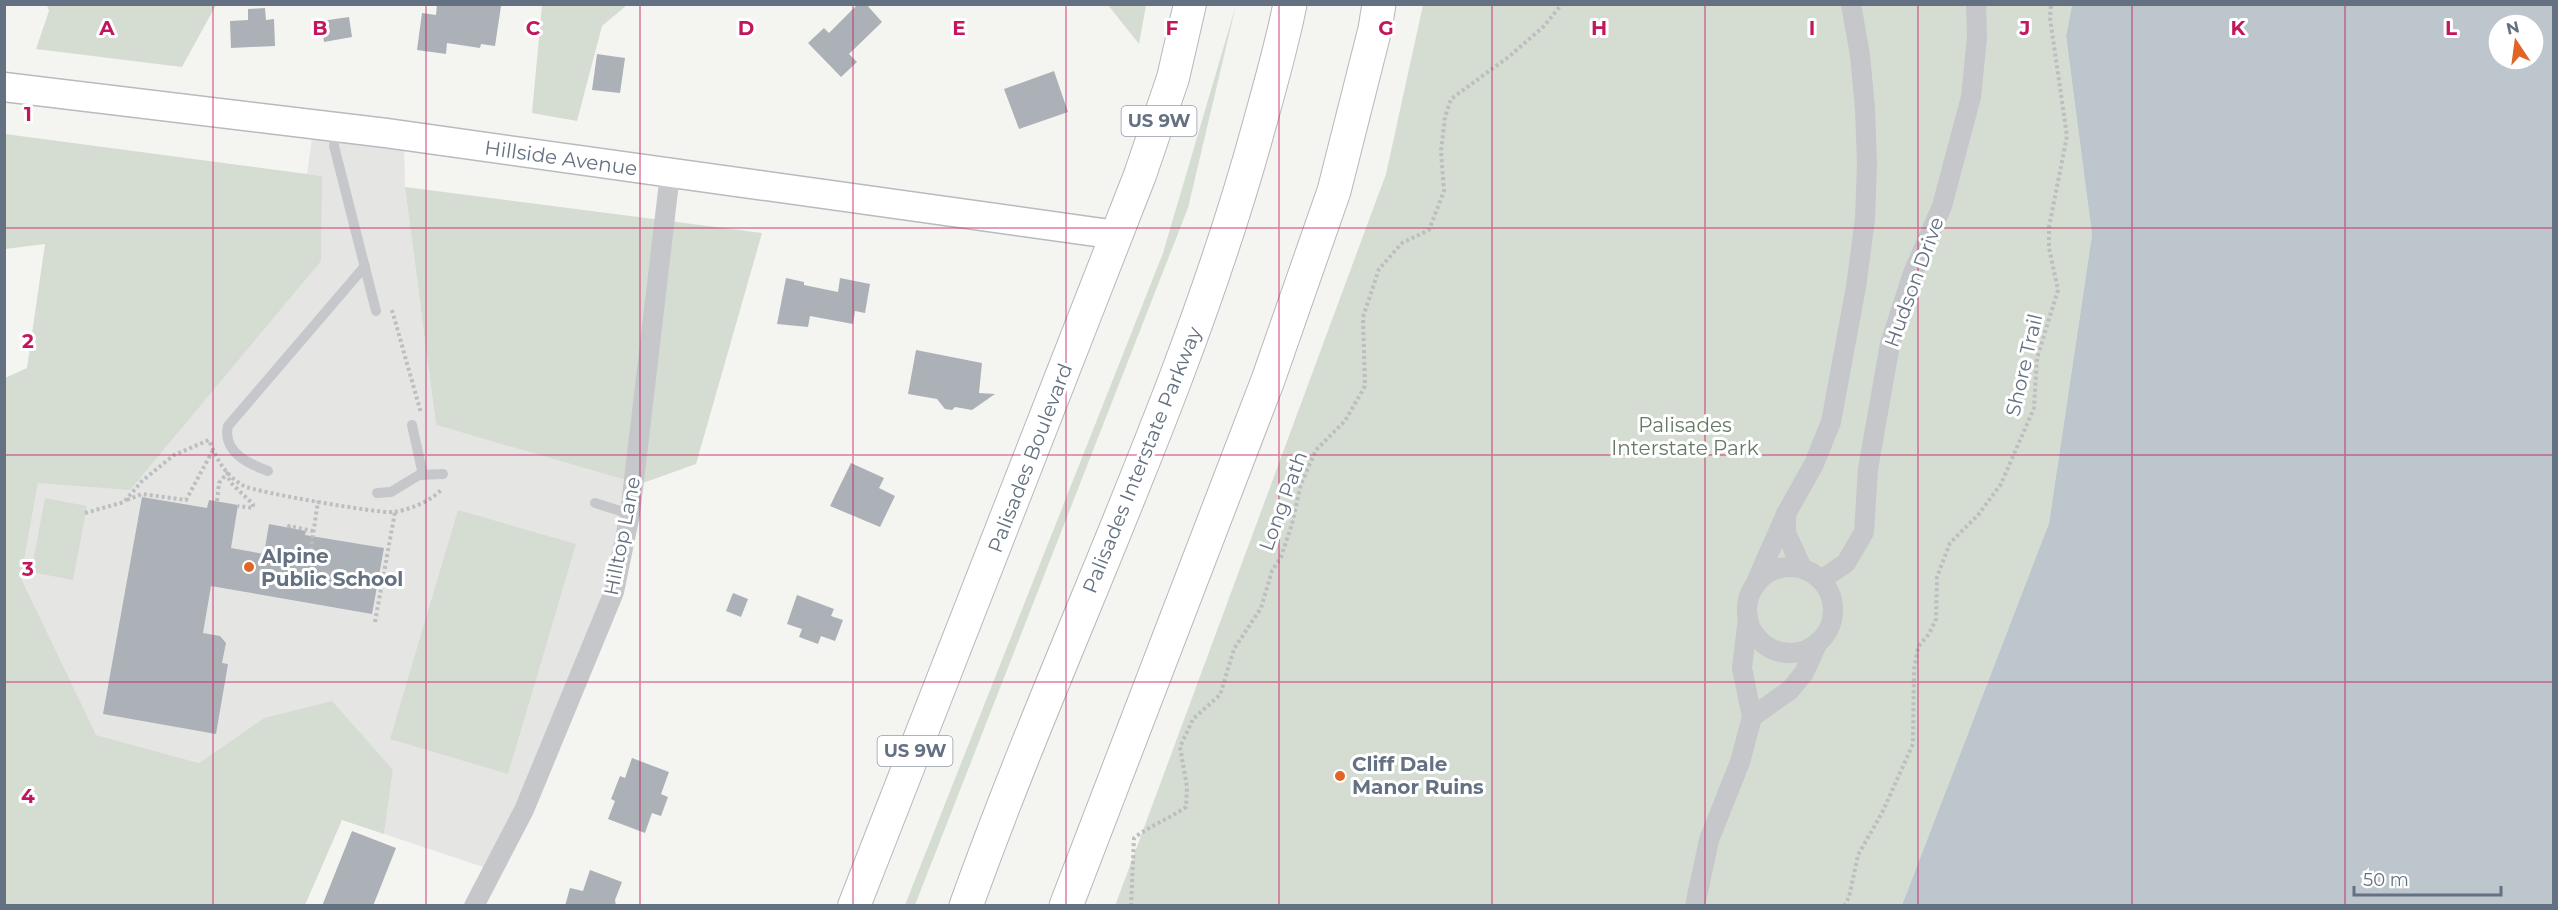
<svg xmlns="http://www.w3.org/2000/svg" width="2558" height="910" viewBox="0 0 2558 910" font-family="Montserrat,sans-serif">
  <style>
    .built { fill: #e5e6e4 }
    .green { fill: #d5dcd2 }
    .water { fill: #bdc6cc; fill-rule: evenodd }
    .building { fill: #abb1b7 }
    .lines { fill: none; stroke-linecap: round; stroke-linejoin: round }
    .secondary-casing { stroke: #b7babf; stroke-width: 31 }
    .primary-casing { stroke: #b5b8bd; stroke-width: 34 }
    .highway-casing { stroke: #b5b7bb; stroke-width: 35 }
    .path { stroke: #bcbec0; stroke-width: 4; stroke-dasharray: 3 3; stroke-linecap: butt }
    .lane { stroke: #c5c7cb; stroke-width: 10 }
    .street { stroke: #c5c7cb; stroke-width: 20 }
    .secondary { stroke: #fff; stroke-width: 28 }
    .primary { stroke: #fff; stroke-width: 32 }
    .highway { stroke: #fff; stroke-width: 33 }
    .grid { fill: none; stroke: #c2185b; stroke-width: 1.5; stroke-opacity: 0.55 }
    .poi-dot { fill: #e16525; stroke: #fff; stroke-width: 2 }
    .labels { text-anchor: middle; stroke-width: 6; stroke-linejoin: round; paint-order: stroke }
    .shield { fill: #fff; stroke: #929ca8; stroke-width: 1.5 }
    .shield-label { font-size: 18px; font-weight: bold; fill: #647182 }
    .street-label { font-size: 20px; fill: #647182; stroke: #fff }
    .park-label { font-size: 20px; fill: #657963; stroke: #fff }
    .poi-label { font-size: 20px; font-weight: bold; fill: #647182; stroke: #fff; text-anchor: start }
    .grid-label { font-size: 20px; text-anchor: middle; font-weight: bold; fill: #c2185b; stroke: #fff; stroke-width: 6; stroke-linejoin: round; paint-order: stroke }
  </style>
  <rect width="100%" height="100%" fill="#f4f5f1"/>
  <!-- built -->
  <path class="built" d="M314 124 404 136 405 187 436 425 633 481 623 553 492 870 384 834 393 770 264 718 199 763 95 735 21 578 38 483 321 176 307 174Z"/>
  <!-- green -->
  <g class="green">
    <path d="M47 5V4L216 5 182 67 36 49 49 11Z"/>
    <path d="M542 5H627L602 26 577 121 532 113Z"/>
    <path d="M1108 5H1146L1139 44Z"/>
    <path d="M1236 5 1188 208 915 905H905L1163 253Z"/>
    <path d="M1423 5H2072L2066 36 2092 235 2049 523 1902 905 1115 906 1386 174Z"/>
    <path d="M5 134 322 176 321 261 130 490 38 483 21 578 96 735 199 763 264 718 332 701 393 770 384 834 342 820 305 905H5V378L27 368 45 244 5 249Z"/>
    <path d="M405 187 762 233 696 464 640 484 436 425Z"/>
    <path d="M45 498 87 506 73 580 31 572Z"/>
    <path d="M458 510 576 544 508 774 390 739Z"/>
  </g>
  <!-- water -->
  <path class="water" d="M2072 5H2553V905H1902L2049 523 2092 235 2066 36ZM2498 24H2534V60H2498Z"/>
  <!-- building -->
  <g class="building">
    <path d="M437 4 501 6 495 46 481 44 480 48 447 43 446 54 417 50 422 13 436 15Z"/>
    <path d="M858 4H866L882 22 849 54 857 62 841 77 808 43 824 28 829 33Z"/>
    <path d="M265 8 266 20 274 19 275 46 231 48 230 21 248 20V9Z"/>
    <path d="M349 17 352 37 324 42 321 21Z"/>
    <path d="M597 54 625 58 620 93 592 90Z"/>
    <path d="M1054 71 1068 112 1019 129 1004 89Z"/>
    <path d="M786 278 804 282V285L838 292 840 278 870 284 865 313 855 311 853 324 810 316 808 327 777 324Z"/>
    <path d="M916 350 982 363 979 393 995 394 972 410 955 407 952 410 945 409 937 399 908 394Z"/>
    <path d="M851 463 884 478 879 488 895 496 880 527 830 506Z"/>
    <path d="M142 497 207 508 209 500 238 505 231 548 264 554 269 524 306 531 305 535 384 548 372 614 211 586 203 633 220 636 226 643 222 663 228 664 216 734 103 714Z"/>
    <path d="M733 593 748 599 741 617 726 611Z"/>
    <path d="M797 595 834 609 831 616 843 620 835 641 821 636 818 644 799 637 802 629 787 624Z"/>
    <path d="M632 758 669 772 661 794 668 797 661 816 652 813 645 833 608 819 615 801 611 799 620 776 625 778Z"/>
    <path d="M352 831 396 848 373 906H322Z"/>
    <path d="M590 870 622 882 615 900 616 906H565L570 888 583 891Z"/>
  </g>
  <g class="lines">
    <defs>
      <path id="secondary" d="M4 87 386 133 1117 235"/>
      <path id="primary" d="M854 906 1140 175 1173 78 1190 4"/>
      <g id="highway">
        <path d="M966 906C1060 644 1186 394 1259 126 1270 86 1282 45 1290 4"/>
        <path d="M1066 906 1268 380 1334 191 1375 29 1379 4"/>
      </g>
    </defs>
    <!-- secondary casing -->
    <use href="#secondary" class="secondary-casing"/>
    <!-- primary casing -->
    <use href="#primary" class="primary-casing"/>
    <!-- highway casing -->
    <use href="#highway" class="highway-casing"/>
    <!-- path -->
    <g class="path">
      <path d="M392 310 421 413"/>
      <path d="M127 500 142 494 186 500 213 450"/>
      <path d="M217 501 219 483 227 473 230 482 253 504V508L238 506"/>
      <path d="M85 513 124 502 142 481 174 455 209 440C217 460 225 475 244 486 255 492 381 514 393 512 410 510 431 501 442 489"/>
      <path d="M289 528V526L313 531"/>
      <path d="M309 562 318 501"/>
      <path d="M375 622 395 512"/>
      <path d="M1131 906 1134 838C1151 825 1169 819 1186 807L1187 787 1180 747 1193 719 1220 695 1234 649 1261 608 1272 571 1281 557 1292 524 1301 484 1316 450 1345 421 1365 386 1363 317 1379 269 1402 243 1429 230 1444 191 1441 151 1445 117 1451 99 1511 55 1544 26 1562 4"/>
      <path d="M1844 906 1849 897 1858 855 1882 813 1913 744 1914 670 1918 647 1929 634 1936 619 1937 577 1950 543 1978 515 2001 484 2034 408 2037 358 2058 290 2049 248V227L2067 136 2050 18 2051 4"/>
    </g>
    <!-- lane -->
    <g class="lane">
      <path d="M336 127 334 146 376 311"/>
      <path d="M412 425 423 475"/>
      <path d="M268 471C249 464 222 452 228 426L365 266"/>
      <path d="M377 493 391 492 419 475 443 474"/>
      <path d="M595 503 630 514"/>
    </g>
    <!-- street -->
    <g class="street">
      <path d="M1786 514V533L1802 568"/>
      <circle cx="1790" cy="610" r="43"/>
      <path d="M1821 580 1846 563 1864 532 1868 469 1890 344 1913 273 1942 206 1971 97 1977 37 1976 4"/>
      <path d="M1754 587 1786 514 1814 464 1831 422 1856 287 1865 219 1867 164 1865 109 1860 55 1851 4"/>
      <path d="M1752 717 1790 690 1804 673 1818 642"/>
      <path d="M474 906 524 810 614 592 630 514 670 174"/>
      <path d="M1695 906 1709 840 1740 762 1752 717 1742 668 1748 618"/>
    </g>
    <!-- secondary -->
    <use href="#secondary" class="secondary"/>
    <!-- primary -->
    <use href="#primary" class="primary"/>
    <!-- highway -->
    <use href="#highway" class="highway"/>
  </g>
  <!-- grid -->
  <path class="grid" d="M213 4V906M426 4V906M640 4V906M853 4V906M1066 4V906M1279 4V906M1492 4V906M1705 4V906M1918 4V906M2132 4V906M2345 4V906M4 228H2554M4 455H2554M4 682H2554"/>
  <!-- markers -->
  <g class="poi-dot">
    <circle cx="249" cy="567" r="6"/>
    <circle cx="1340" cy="776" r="6"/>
  </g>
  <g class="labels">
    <!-- shield labels -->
    <g class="shield">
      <rect x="1121.5" y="106" width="75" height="30" rx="4.5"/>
      <rect x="877.5" y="736" width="75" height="30" rx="4.5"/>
    </g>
    <g class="shield-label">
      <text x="1159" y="127">US 9W</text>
      <text x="915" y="757">US 9W</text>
    </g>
    <!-- street labels -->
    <g class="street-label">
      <text transform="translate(561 158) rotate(8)" y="7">Hillside Avenue</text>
      <text transform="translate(1914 282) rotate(-70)" y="7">Hudson Drive</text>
      <text transform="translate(2024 365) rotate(-77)" y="7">Shore Trail</text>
      <text transform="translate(1030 458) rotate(-69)" y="7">Palisades Boulevard</text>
      <text transform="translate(1142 460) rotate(-68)" y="7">Palisades Interstate Parkway</text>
      <text transform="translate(1283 501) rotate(-70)" y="7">Long Path</text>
      <text transform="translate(622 536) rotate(-79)" y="7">Hilltop Lane</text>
    </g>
    <!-- park labels -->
    <g class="park-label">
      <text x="1685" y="432">Palisades<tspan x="1685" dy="23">Interstate Park</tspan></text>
    </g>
    <!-- poi labels -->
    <g class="poi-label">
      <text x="261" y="563">Alpine<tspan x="261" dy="23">Public School</tspan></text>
      <text x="1352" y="771">Cliff Dale<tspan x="1352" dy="23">Manor Ruins</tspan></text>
    </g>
  </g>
  <g class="grid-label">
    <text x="107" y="35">A</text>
    <text x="320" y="35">B</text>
    <text x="533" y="35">C</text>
    <text x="746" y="35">D</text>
    <text x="959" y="35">E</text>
    <text x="1172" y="35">F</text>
    <text x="1386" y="35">G</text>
    <text x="1599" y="35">H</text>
    <text x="1812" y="35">I</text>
    <text x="2025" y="35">J</text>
    <text x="2238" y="35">K</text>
    <text x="2451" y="35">L</text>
    <text x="28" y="121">1</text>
    <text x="28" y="348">2</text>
    <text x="28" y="576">3</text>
    <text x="28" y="803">4</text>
  </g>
  <!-- border -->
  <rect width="2558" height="910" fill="none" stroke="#647182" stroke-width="12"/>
  <!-- north arrow -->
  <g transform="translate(2516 42) rotate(347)"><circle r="28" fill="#ffffff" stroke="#c1c6cd" stroke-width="1.5"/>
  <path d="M0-4.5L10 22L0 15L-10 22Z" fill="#e16525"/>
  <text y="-9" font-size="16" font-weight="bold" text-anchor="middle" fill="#647182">N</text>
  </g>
  <!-- scale -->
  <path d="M2354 886v9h147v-9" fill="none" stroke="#647182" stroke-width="3"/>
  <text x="2363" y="886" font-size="18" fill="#647182" stroke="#ffffff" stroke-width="4.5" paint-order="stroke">50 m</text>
</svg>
